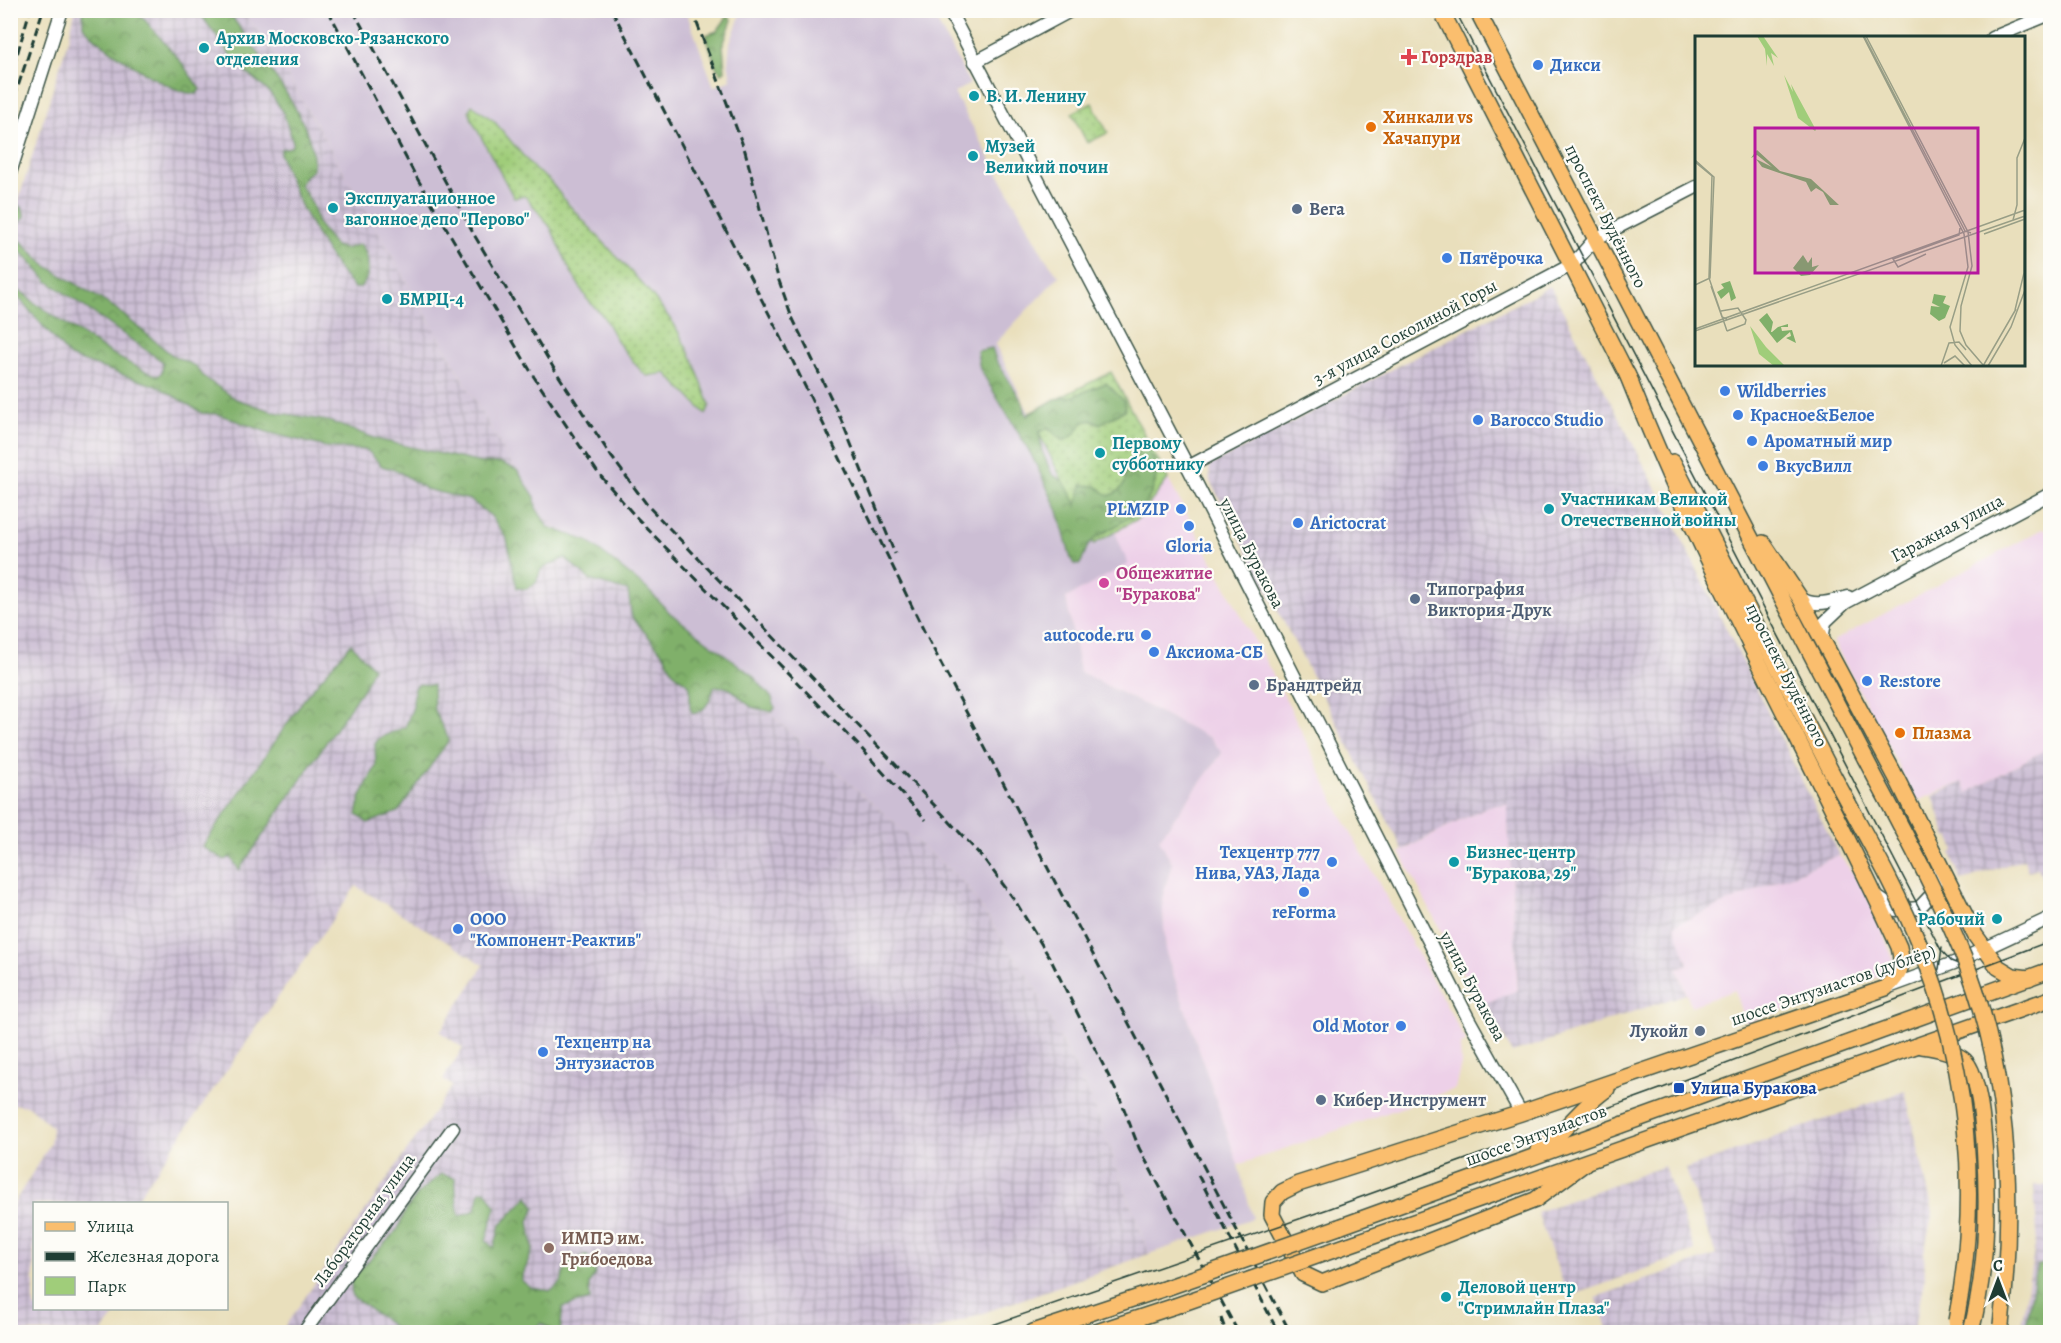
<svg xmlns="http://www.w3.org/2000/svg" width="2061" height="1343" viewBox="0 0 2061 1343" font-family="Alegreya,serif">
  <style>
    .built { fill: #edd0e8 }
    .industrial { fill: url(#industrial-grid) }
    .railway { fill: #ccbed4 }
    .green { fill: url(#green-dots); stroke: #608557; stroke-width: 1.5 }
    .forest { fill: url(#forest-crowns); stroke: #50764f; stroke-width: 1.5 }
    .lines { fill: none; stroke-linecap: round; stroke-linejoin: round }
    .minor-casing { stroke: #3d5548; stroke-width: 15 }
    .major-casing { stroke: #3d5548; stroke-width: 18 }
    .minor { stroke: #fff; stroke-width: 12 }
    .major { stroke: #fabe6e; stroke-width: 15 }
    .tram { stroke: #1f3d34; stroke-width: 1.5 }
    .rail { stroke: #1f3d34; stroke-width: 3; stroke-dasharray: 9 4.5; stroke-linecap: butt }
    .major-bridge-casing { stroke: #3d5548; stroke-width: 18; stroke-linecap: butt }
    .major-bridge { stroke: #fabe6e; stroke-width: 15 }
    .culture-dot { fill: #0f9aa8; stroke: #fdfcf7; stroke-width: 2 }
    .health-dot { fill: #e0444e; stroke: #fdfcf7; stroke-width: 2 }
    .shop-dot { fill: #3f7fe0; stroke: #fdfcf7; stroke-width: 2 }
    .food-dot { fill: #e8710a; stroke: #fdfcf7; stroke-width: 2 }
    .service-dot { fill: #5c6f8a; stroke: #fdfcf7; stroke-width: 2 }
    .hotel-dot { fill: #d1479c; stroke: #fdfcf7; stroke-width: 2 }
    .transit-dot { fill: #1a4fb4; stroke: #fdfcf7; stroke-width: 2 }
    .education-dot { fill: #8d6e63; stroke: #fdfcf7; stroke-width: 2 }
    .labels { text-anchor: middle; stroke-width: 4.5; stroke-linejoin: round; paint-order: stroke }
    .culture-label { font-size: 18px; font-weight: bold; fill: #0d838f; stroke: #fdfcf7; text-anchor: start }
    .health-label { font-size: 18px; font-weight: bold; fill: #be3a42; stroke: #fdfcf7; text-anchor: start }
    .shop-label { font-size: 18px; font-weight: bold; fill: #366cbe; stroke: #fdfcf7; text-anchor: start }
    .food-label { font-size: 18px; font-weight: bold; fill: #c56008; stroke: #fdfcf7; text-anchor: start }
    .service-label { font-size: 18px; font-weight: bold; fill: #4e5e75; stroke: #fdfcf7; text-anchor: start }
    .street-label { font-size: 18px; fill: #1f3d34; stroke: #fdfcf7 }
    .hotel-label { font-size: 18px; font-weight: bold; fill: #b23c85; stroke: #fdfcf7; text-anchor: start }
    .transit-label { font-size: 18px; font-weight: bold; fill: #164399; stroke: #fdfcf7; text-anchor: start }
    .education-label { font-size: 18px; font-weight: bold; fill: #785e54; stroke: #fdfcf7; text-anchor: start }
    .inset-road { fill: none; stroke: #989e86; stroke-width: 1.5 }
    .view { fill: #b5179e; fill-opacity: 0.15; stroke: #b5179e; stroke-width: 3 }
    .inset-edge { fill: none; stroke: #1f3d34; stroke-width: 3 }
  </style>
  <defs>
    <pattern id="industrial-grid" width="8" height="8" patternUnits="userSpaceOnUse" patternTransform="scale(1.5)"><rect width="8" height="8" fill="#ccbed4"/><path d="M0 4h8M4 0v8" fill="none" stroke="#a59cad"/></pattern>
    <pattern id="green-dots" width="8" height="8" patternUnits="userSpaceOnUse" patternTransform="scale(1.5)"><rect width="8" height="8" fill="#a0cd7a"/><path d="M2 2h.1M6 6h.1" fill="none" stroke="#82a865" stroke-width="1.8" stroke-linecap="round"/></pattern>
    <pattern id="forest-crowns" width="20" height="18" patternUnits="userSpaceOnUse" patternTransform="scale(1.5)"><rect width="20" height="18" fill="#80b06a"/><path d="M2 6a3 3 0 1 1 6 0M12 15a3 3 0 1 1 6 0" fill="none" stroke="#689058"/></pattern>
  </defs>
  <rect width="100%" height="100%" fill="#fdfcf7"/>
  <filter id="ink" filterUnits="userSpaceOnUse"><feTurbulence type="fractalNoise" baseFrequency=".0167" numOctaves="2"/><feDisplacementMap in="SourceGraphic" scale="12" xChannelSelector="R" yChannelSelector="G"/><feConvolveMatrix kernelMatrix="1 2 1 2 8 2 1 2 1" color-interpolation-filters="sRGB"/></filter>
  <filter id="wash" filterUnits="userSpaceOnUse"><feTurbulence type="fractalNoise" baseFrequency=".008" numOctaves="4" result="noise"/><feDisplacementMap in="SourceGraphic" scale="24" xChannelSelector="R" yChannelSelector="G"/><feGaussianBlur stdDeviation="1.35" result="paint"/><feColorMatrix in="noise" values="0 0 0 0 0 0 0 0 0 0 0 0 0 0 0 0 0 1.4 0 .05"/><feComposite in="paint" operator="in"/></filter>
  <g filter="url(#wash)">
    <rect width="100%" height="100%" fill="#e9dfbc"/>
    <!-- built -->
    <g class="built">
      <path d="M1168 479 1287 701 1340 813 1466 1041 1460 1046 1461 1064 1455 1089 1238 1165 1166 953 1162 899 1172 863 1159 839 1222 753 1210 738 1080 672 1066 598 1127 564 1115 532 1139 518Z"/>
      <path d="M2045 528 2050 538V747L1967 793 1963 782 1917 801 1833 641Z"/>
      <path d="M1507 804 1518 990 1480 1006 1400 852 1488 806Z"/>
      <path d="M1839 855 1863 886 1893 958 1886 974 1746 1023 1735 990 1691 1006 1677 968 1688 964 1673 925Z"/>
    </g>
    <!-- industrial -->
    <g class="industrial">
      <path d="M75 11H243L272 50 329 146 540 513 965 884 1030 979 1093 1102 1149 1254 930 1332H281L452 1086 443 1079 463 1048 440 1032 484 965 356 886 134 1203 34 1204V1308L120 1309 103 1331 105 1332H11V1208L50 1144 52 1127 28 1106 11 1104V224L69 37Z"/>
      <path d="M1550 286 1665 505 1839 855 1674 925 1688 964 1677 968 1686 994 1512 1053 1486 1003 1518 990 1507 804 1488 806 1403 850 1210 481 1209 466Z"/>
      <path d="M2050 747V899L2038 868 2028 871 2024 859 1961 881 1951 853 1955 851 1950 837 1947 838 1933 796 1963 782 1967 793Z"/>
      <path d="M1905 1091 1933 1212 1924 1252 1925 1276 1913 1332H1609L1596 1297 1716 1255 1685 1169Z"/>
      <path d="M1664 1166 1695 1251 1568 1297 1537 1212Z"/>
      <path d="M2034 1185H2050V1332H2020L2037 1234Z"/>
    </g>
    <!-- railway -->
    <path class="railway" d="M243 11H686L714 87 731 80 728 61 730 43 742 11H931L970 84 954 93 1045 258 1059 276 995 344 1094 544 1115 532 1128 564 1066 598 1080 672 1210 738 1222 753 1159 839 1172 863 1162 899 1166 953 1238 1165 1253 1218 1149 1254 1093 1102 1030 979 965 884 540 513 329 146 272 50Z"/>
    <!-- green -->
    <g class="green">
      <path d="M1092 103 1108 133 1087 143 1072 113Z"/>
      <path d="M472 105 494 121 535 170 548 179 568 204 646 288 674 324 693 360 710 405 706 414 666 373 647 376 642 372 619 344 603 316 587 299 570 270 551 228 528 199 524 196 514 198 472 120 469 110Z"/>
      <path d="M1111 372 1168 479 1139 518 1094 544 1029 413Z"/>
    </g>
    <!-- forest -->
    <g class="forest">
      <path d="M83 11H137L181 62 200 89 197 94C169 94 102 47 83 26Z"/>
      <path d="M198 11H228C254 51 319 121 313 170L305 176 300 185 312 203 318 224 335 246 345 249 360 244C370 255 372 279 359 288H354C324 255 294 197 280 154L281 149 291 147 293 142 283 112 271 94 236 63Z"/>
      <path d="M728 16 732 20 723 45 725 71 721 73 716 67 706 35 717 31Z"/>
      <path d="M11 204 22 207 25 217 13 228V233L45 265 115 308 172 355 195 366 205 378 236 399 274 412 328 421 380 440 481 463H501L517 470 535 497 536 508 548 527 587 541 646 588 670 613 752 675 772 698 775 708 772 712C766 710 757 709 752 707 737 699 736 684 714 687 711 698 706 713 693 713L690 708V686L673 672 665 656 632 617 628 591 590 580 565 558 541 569 536 583 527 589 517 588 507 539 491 516 470 500 426 489 398 471 382 466 367 450 326 447 267 432 218 414 202 413 159 387 70 357 12 290C22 289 27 297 35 303 75 330 113 359 158 376L162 372 163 362 49 282C36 271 27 252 11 247Z"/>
      <path d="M992 348 996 360 1023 403 1027 416 1055 399 1074 396 1106 383 1124 401 1125 410 1100 424 1093 420 1083 422C1076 431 1074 439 1061 440L1049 428 1039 432 1042 451 1052 474 1064 482 1077 505 1082 485 1096 486 1109 496C1125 489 1127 482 1124 466L1138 459 1136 449 1144 442C1156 462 1160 467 1153 489 1143 518 1113 524 1092 541 1084 548 1085 558 1079 565L1074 564 1071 559 1058 511 1031 454 980 369 977 351Z"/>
      <path d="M351 644 373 668 364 687 239 870 231 857 225 860 202 847 307 695Z"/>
      <path d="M419 684 433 685 434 710 449 740 398 812 368 823 357 815 361 796 376 766 375 744 379 738 405 727 413 707 414 688Z"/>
      <path d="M441 1174 455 1178C457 1192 455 1204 460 1216L476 1210 480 1191 486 1190 496 1207 486 1240 494 1248 500 1226 528 1196 535 1207 529 1221 533 1249 521 1280 531 1288 551 1291 561 1283 566 1265 586 1255 596 1266 595 1274 589 1284 590 1300 563 1307 560 1332H552L542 1323 532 1332H401L352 1296 351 1280 398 1229 406 1210 419 1193Z"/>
      <path d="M2050 1264V1332H2025L2037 1265Z"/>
    </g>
  </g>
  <g filter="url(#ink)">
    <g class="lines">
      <defs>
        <g id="minor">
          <path d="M949 10 1188 467 1468 1018 1521 1113"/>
          <path d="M1992 38 2050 14"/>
          <path d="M975 62 1072 10"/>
          <path d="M10 173 62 10"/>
          <path d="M1188 467 1573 264 1595 239 1696 187"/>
          <path d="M1800 598C1816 608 1831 601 1848 597"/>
          <path d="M1822 640 1825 622 1845 603 2050 494"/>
          <path d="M1877 897 1896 910 1919 908 1934 892 1940 864"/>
          <path d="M1886 988 1954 963 2050 918"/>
          <path d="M304 1332 453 1128"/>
        </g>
        <g id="major">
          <path d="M1441 10 1631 382"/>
          <path d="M1477 10 1865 758"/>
          <path d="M1673 462 1833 775"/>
          <path d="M1763 543 1800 598 1897 779 1975 935 1998 967 2013 976 2029 978"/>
          <path d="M1922 1046C1937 1048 1954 1051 1965 1061 1988 1084 1987 1208 1985 1242 1983 1272 1978 1304 1971 1332"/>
          <path d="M1538 1150C1564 1135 1581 1106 1607 1089"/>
          <path d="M1584 1164 1535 1200 1322 1283 1303 1274 1272 1215 1273 1202 1282 1192 1298 1184 1521 1113 1886 988C1900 975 1904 967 1899 947 1811 755 1704 571 1627 374"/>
          <path d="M1339 1227 2050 970"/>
          <path d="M1348 1245 2050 999"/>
          <path d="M1033 1332 1166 1288"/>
          <path d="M1096 1332 1175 1306"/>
        </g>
      </defs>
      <!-- minor casing -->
      <use href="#minor" class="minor-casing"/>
      <!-- major casing -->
      <use href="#major" class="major-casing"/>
      <!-- minor -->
      <use href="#minor" class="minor"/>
      <!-- major -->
      <use href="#major" class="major"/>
      <!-- tram -->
      <g class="tram">
        <path d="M1455 10 1941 950 1951 961 1973 970"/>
        <path d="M1927 988 1939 969 1942 947"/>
        <path d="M972 1332 1328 1209 1660 1089 2050 941"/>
      </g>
      <!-- rail -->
      <g class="rail">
        <path d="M328 10 414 173 534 377 598 473 635 516 860 747 926 820"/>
        <path d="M353 10 473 233 553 367 611 456 648 506 937 808 984 859 1014 899 1051 960 1121 1101 1139 1148 1238 1332"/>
        <path d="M612 10 781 337 924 631 1290 1332"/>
        <path d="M692 10 745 151 778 278 792 317 841 419 895 554"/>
        <path d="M10 79 30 10"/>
        <path d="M10 111 43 10"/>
        <path d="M1198 1175 1278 1332"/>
        <path d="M1221 1318 1226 1332"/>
      </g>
      <defs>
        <g id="major-bridge">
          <path d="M1865 758C1899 823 1936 889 1964 958 2010 1074 2015 1202 2001 1325"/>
          <path d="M1833 775C1863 831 1896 887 1920 946 1968 1065 1981 1194 1956 1321"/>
          <path d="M1166 1288 1339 1227"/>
          <path d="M1175 1306 1348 1245"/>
        </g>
      </defs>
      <!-- major-bridge casing -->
      <use href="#major-bridge" class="major-bridge-casing"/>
      <!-- major-bridge -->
      <use href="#major-bridge" class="major-bridge"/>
    </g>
  </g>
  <!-- markers -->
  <g class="culture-dot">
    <circle cx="204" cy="48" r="6"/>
    <circle cx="974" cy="96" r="6"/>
    <circle cx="973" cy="156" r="6"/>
    <circle cx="333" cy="208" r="6"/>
    <circle cx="387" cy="299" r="6"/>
    <circle cx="1100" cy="453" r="6"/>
    <circle cx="1549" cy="509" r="6"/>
    <circle cx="1454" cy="862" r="6"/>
    <circle cx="1997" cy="919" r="6"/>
    <circle cx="1446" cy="1297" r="6"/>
  </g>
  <path class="health-dot" d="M1406 48h6v6h6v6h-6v6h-6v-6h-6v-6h6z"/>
  <g class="shop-dot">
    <circle cx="1538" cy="65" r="6"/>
    <circle cx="1447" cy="258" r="6"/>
    <circle cx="1725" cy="391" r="6"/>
    <circle cx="1738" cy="415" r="6"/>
    <circle cx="1478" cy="420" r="6"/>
    <circle cx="1752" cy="441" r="6"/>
    <circle cx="1763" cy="466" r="6"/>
    <circle cx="1181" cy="509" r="6"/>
    <circle cx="1298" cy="523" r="6"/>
    <circle cx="1189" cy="526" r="6"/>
    <circle cx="1146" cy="635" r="6"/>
    <circle cx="1154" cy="652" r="6"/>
    <circle cx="1867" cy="681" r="6"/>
    <circle cx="1332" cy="862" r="6"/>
    <circle cx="1304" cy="892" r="6"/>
    <circle cx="458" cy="929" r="6"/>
    <circle cx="1401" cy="1026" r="6"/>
    <circle cx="543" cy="1052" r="6"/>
  </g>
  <g class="food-dot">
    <circle cx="1371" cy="127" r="6"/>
    <circle cx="1900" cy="733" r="6"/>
  </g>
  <g class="service-dot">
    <circle cx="1297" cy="209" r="6"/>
    <circle cx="1415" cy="599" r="6"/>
    <circle cx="1254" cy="685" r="6"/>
    <circle cx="1700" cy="1031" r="6"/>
    <circle cx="1321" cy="1100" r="6"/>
  </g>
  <circle class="hotel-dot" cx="1104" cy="583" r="6"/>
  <rect class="transit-dot" x="1673" y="1082" width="12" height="12" rx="3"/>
  <circle class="education-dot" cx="549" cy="1248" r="6"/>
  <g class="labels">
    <!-- culture labels -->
    <g class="culture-label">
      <text x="216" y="44">Архив Московско-Рязанского<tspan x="216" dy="21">отделения</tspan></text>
      <text x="986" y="102">В. И. Ленину</text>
      <text x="985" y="152">Музей<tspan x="985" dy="21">Великий почин</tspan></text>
      <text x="345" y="204">Эксплуатационное<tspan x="345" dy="21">вагонное депо "Перово"</tspan></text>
      <text x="399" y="305">БМРЦ-4</text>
      <text x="1112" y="449">Первому<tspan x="1112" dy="21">субботнику</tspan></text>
      <text x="1561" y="505">Участникам Великой<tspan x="1561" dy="21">Отечественной войны</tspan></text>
      <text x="1466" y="858">Бизнес-центр<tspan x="1466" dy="21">"Буракова, 29"</tspan></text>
      <text x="1985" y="925" text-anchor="end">Рабочий</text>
      <text x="1458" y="1293">Деловой центр<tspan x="1458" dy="21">"Стримлайн Плаза"</tspan></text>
    </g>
    <!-- health labels -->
    <g class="health-label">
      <text x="1421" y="63">Горздрав</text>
    </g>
    <!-- shop labels -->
    <g class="shop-label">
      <text x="1550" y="71">Дикси</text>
      <text x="1459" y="264">Пятёрочка</text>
      <text x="1737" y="397">Wildberries</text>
      <text x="1750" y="421">Красное&amp;Белое</text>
      <text x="1490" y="426">Barocco Studio</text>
      <text x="1764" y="447">Ароматный мир</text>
      <text x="1775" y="472">ВкусВилл</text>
      <text x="1169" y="515" text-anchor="end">PLMZIP</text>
      <text x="1310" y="529">Arictocrat</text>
      <text x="1189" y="552" text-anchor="middle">Gloria</text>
      <text x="1134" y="641" text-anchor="end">autocode.ru</text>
      <text x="1166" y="658">Аксиома-СБ</text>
      <text x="1879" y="687">Re:store</text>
      <text x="1320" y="858" text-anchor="end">Техцентр 777<tspan x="1320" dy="21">Нива, УАЗ, Лада</tspan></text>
      <text x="1304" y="918" text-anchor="middle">reForma</text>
      <text x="470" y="925">ООО<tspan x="470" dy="21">"Компонент-Реактив"</tspan></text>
      <text x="1389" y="1032" text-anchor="end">Old Motor</text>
      <text x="555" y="1048">Техцентр на<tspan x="555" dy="21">Энтузиастов</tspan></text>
    </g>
    <!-- food labels -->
    <g class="food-label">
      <text x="1383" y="123">Хинкали vs<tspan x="1383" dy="21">Хачапури</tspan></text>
      <text x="1912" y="739">Плазма</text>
    </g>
    <!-- service labels -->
    <g class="service-label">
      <text x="1309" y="215">Вега</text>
      <text x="1427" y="595">Типография<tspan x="1427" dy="21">Виктория-Друк</tspan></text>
      <text x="1266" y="691">Брандтрейд</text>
      <text x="1688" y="1037" text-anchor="end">Лукойл</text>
      <text x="1333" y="1106">Кибер-Инструмент</text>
    </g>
    <!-- street labels -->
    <g class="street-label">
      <text transform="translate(1606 216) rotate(63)" y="6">проспект Будённого</text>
      <text transform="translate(1405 332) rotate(-28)" y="6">3-я улица Соколиной Горы</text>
      <text transform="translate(1947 528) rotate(-28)" y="6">Гаражная улица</text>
      <text transform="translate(1252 553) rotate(63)" y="6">улица Буракова</text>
      <text transform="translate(1787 675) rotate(63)" y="6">проспект Будённого</text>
      <text transform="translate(1833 985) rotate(-19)" y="6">шоссе Энтузиастов (дублёр)</text>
      <text transform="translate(1473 986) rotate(62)" y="6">улица Буракова</text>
      <text transform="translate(1536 1135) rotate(-20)" y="6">шоссе Энтузиастов</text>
      <text transform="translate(364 1220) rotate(-54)" y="6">Лабораторная улица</text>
    </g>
    <!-- hotel labels -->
    <g class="hotel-label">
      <text x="1116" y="579">Общежитие<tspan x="1116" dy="21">"Буракова"</tspan></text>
    </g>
    <!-- transit labels -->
    <g class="transit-label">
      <text x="1691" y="1094">Улица Буракова</text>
    </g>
    <!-- education labels -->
    <g class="education-label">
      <text x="561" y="1244">ИМПЭ им.<tspan x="561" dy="21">Грибоедова</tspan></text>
    </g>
  </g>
  <!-- overview -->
  <g transform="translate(1695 36)">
    <rect width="330" height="330" fill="#e9dfbc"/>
    <path d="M62 0H68L83 22 76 17 79 30 72 18V30L70 13ZM89 39 98 56 96 48 121 94 120 95 103 82ZM55 290 71 311 90 330H79L64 318Z" fill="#a0cd7a"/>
    <path d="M62 114 85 135 116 143 144 169H135L128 156 121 152 116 156 111 146 67 131 61 123 77 131 62 119 56 122ZM108 219 113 227 117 221V231L124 229 115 239 106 240 98 232ZM35 245 41 262 36 265 34 256 26 263 22 256 29 252 26 248ZM239 258 251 260 248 267 255 270 250 282 244 285 235 278 236 270 245 271 237 267ZM72 277 78 286 76 296H77L83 291 93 288V291H86L87 295 97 294 101 307 91 302 96 300 95 296 82 307 64 284Z" fill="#80b06a"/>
    <path class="inset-road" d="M168 0 269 198 273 231 255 291 260 309 277 330M169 0 270 195 276 197M171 0 273 196 277 230 266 270 265 295 271 309 289 330M0 124 19 141 15 242 0 249M0 126 17 140 14 242 32 295M318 184 322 169V122L330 102M289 198 330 183M231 218 203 231 198 223 264 199 265 192M16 250 27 281 32 283M320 274 329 237 330 116M26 275 43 272 51 284 50 288 32 295M0 293 330 174M0 295 330 180M249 327 260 320 270 330M246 330 254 307 264 306 271 314M288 330 321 273M293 330 316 291 330 254"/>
    <path class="view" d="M60 92H283V237H60Z"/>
    <rect width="330" height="330" class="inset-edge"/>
  </g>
  <!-- margin -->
  <rect width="2061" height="1343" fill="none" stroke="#fdfcf7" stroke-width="36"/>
  <!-- legend -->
  <rect x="33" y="1202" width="195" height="108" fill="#fdfcf7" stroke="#a4b0a9" stroke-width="1.5"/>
  <rect x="45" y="1222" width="30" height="9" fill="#fabe6e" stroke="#a4b0a9" stroke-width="1.5"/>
  <text x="87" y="1232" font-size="18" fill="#1f3d34">Улица</text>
  <rect x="45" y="1252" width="30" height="9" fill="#1f3d34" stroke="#a4b0a9" stroke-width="1.5"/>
  <text x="87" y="1262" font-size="18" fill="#1f3d34">Железная дорога</text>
  <rect x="45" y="1277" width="30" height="18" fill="#a0cd7a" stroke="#a4b0a9" stroke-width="1.5"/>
  <text x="87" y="1292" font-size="18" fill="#1f3d34">Парк</text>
  <!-- north arrow -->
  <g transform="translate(1998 1280)" stroke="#fdfcf7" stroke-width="4.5" paint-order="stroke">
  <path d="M0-4.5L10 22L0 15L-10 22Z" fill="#1f3d34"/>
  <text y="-9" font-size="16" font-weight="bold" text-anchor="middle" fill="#1f3d34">С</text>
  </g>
</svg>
